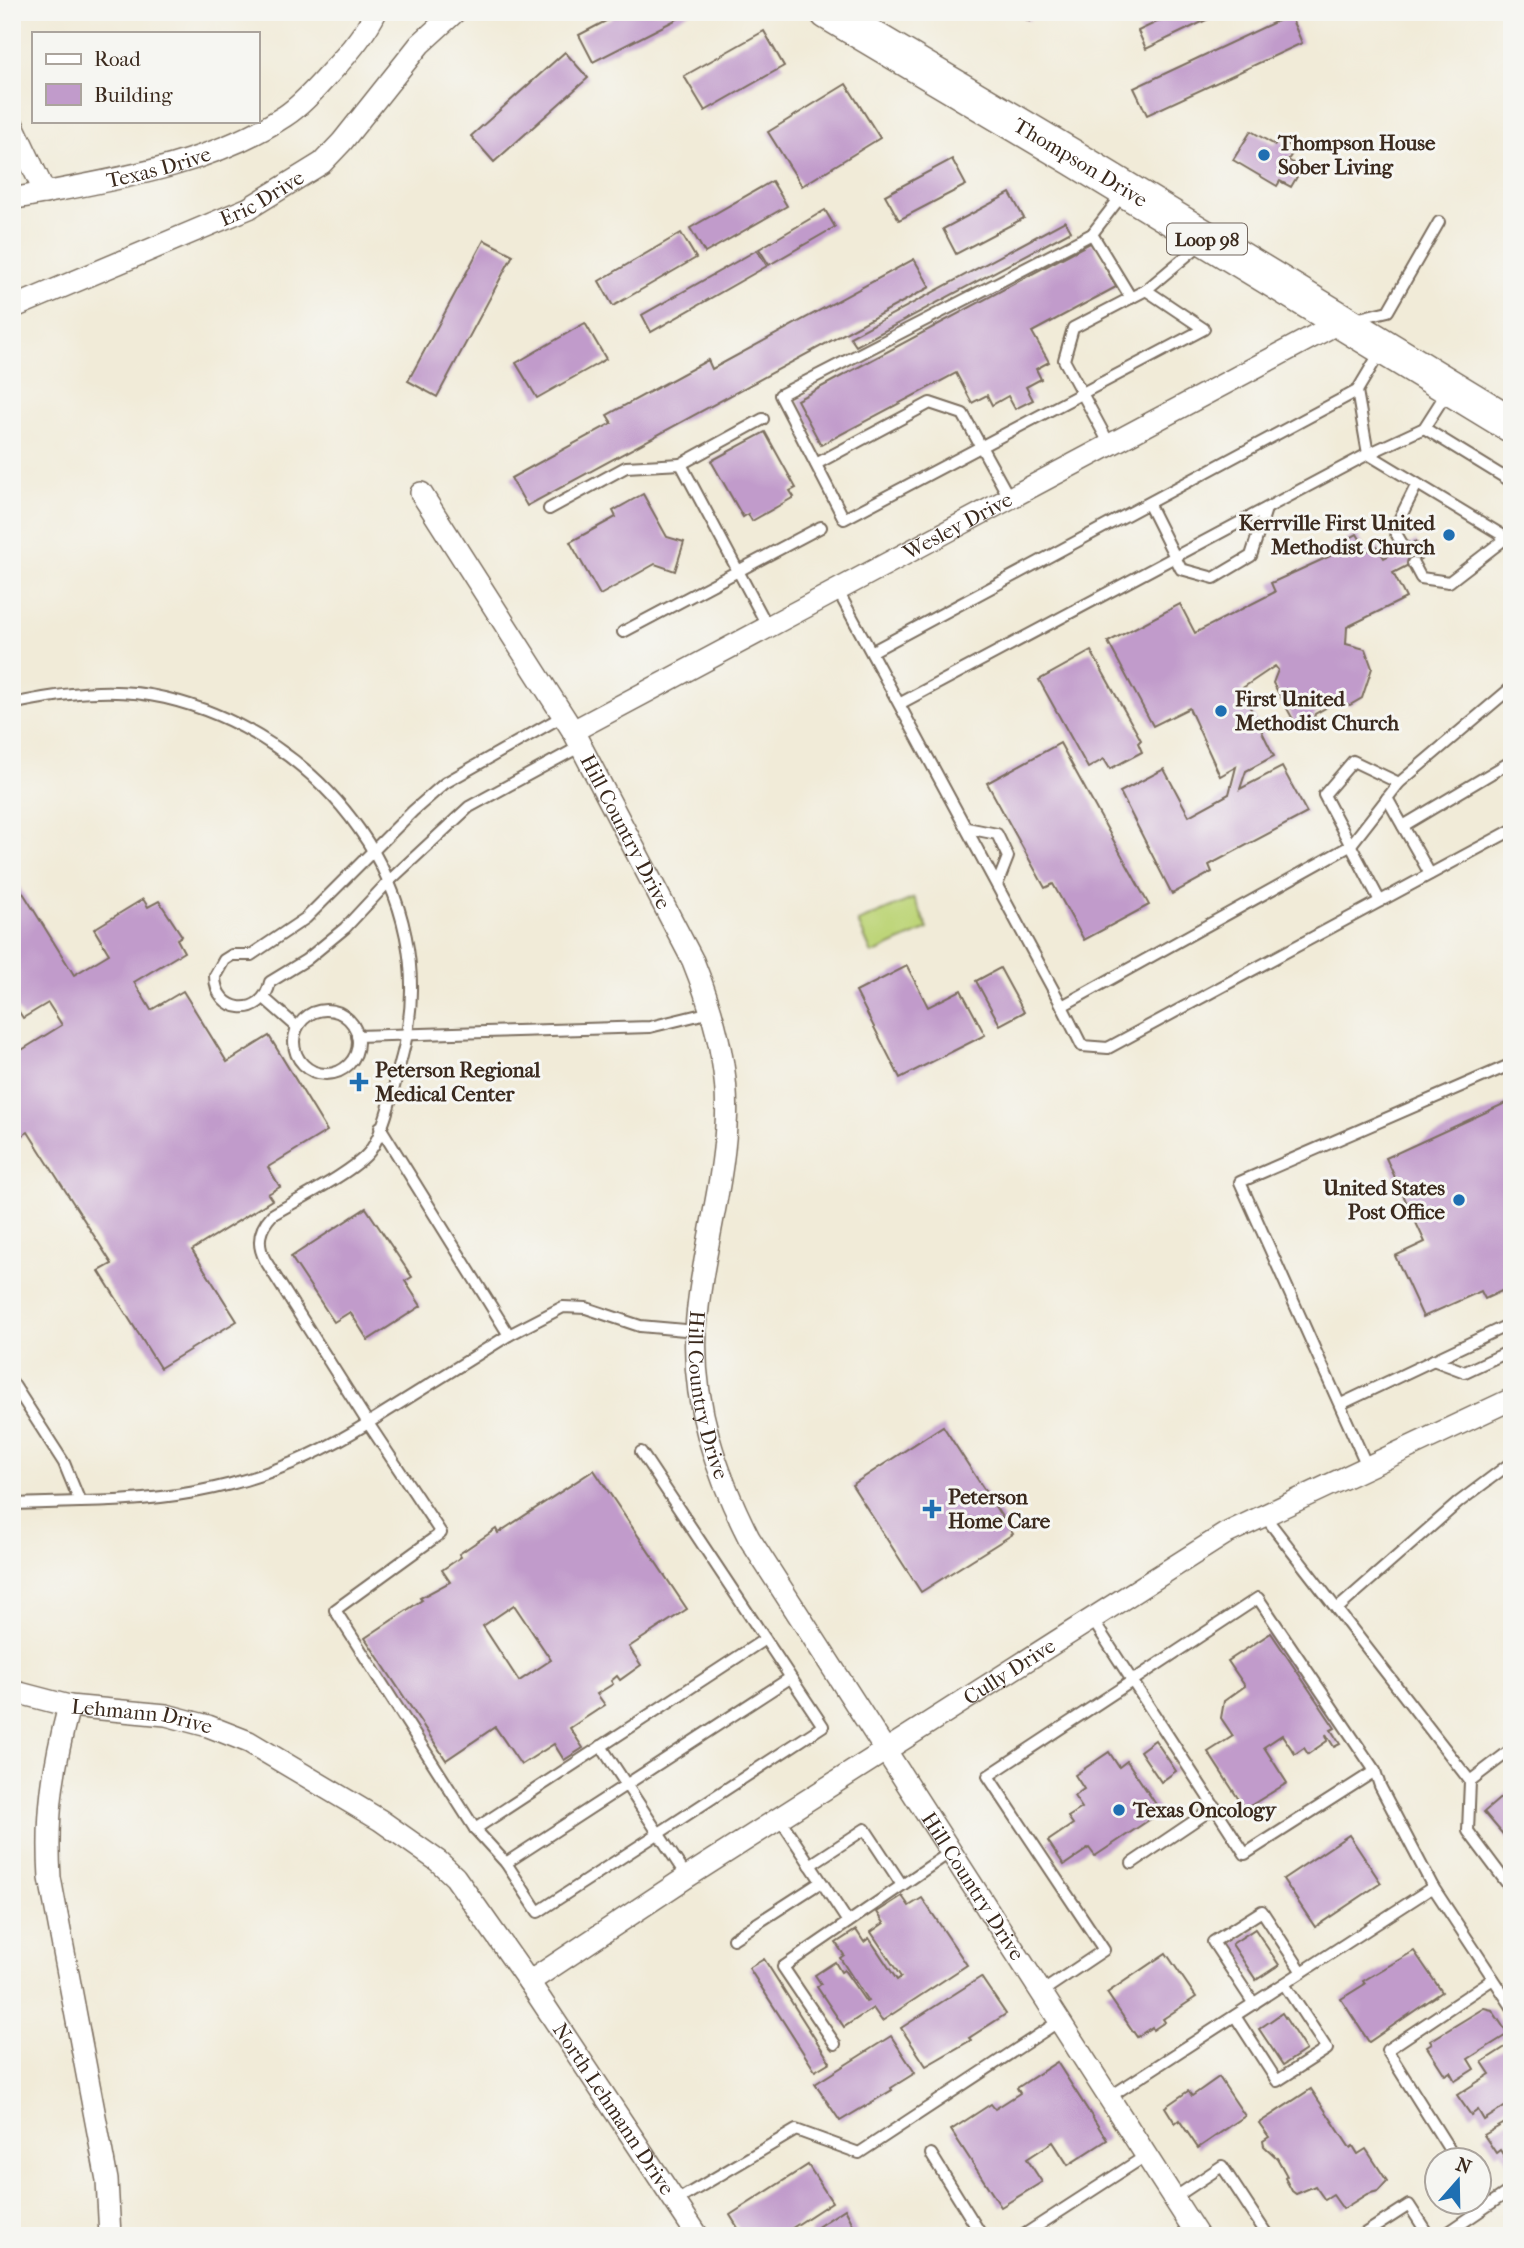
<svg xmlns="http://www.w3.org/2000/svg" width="1524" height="2248" viewBox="0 0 1524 2248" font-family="'IM FELL French Canon',serif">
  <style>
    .green { fill: #bed579; stroke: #7c804c; stroke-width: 2 }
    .building { fill: #c19bcb; fill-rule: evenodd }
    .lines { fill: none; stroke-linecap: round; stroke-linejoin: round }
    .service-casing { stroke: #7b6e5f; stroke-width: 14 }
    .minor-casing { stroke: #7b6e5f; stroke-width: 24 }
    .primary-casing { stroke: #7b6e5f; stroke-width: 38 }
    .service { stroke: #fff; stroke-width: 10 }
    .minor { stroke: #fff; stroke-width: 21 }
    .primary { stroke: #fff; stroke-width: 35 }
    .poi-dot { fill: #1f6fb2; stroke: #f6f6f2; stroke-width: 2.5 }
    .labels { text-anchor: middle; stroke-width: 6; stroke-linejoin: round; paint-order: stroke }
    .shield { fill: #f6f6f2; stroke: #73675e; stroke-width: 2 }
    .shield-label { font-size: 19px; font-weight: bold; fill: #3b2a1e }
    .poi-label { font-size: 21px; font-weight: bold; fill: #3b2a1e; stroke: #f6f6f2; text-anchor: start }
    .street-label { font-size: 21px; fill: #3b2a1e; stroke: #f6f6f2 }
  </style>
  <rect width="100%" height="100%" fill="#f6f6f2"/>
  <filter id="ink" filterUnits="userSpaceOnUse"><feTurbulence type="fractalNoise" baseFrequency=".0143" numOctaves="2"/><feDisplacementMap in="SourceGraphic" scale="14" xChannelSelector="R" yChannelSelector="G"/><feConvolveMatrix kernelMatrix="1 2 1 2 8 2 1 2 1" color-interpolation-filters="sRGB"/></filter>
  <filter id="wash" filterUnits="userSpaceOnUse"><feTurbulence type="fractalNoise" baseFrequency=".00686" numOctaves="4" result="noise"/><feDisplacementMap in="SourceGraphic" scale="28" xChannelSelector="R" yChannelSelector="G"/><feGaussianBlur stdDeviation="1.57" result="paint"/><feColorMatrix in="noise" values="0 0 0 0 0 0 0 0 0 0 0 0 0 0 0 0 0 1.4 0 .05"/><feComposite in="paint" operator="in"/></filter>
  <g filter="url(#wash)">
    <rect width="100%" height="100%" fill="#f1ebd8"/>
    <!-- green -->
    <path class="green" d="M914 898 928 929 872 954 858 922Z"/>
    <g id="blocks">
      <!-- building -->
      <g class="building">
        <path d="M623 12H691L593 62 579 35Z"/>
        <path d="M1015 12H1034L1029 21Z"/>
        <path d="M1178 12H1223L1146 49 1138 31Z"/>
        <path d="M1290 15 1302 43 1147 115 1134 88Z"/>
        <path d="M764 31 784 66 705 111 684 76Z"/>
        <path d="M565 52 588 78 494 162 471 136Z"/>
        <path d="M846 84 880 138 802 186 768 132Z"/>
        <path d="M1251 131 1275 145 1278 139 1295 149 1288 160 1302 168 1291 187 1280 181 1277 186 1233 160Z"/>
        <path d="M952 159 966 185 899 220 885 195Z"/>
        <path d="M772 181 787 206 705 253 690 228Z"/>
        <path d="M1010 193 1024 218 956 254 943 229Z"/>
        <path d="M825 210 835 227 769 265 759 249Z"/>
        <path d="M1065 221 1071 231 856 346 850 337Z"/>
        <path d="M681 233 696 258 613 306 599 281Z"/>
        <path d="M484 240 513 255 437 397 408 381Z"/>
        <path d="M1092 242 1116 287 1032 332 1049 362 1036 369 1041 379 1026 387 1033 400 1015 409 1008 396 992 405 987 395 972 403 956 373 821 445 797 400Z"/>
        <path d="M757 250 767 266 651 332 642 315Z"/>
        <path d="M914 259 930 287 527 506 511 478 612 423 607 415 708 360 712 369Z"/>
        <path d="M585 323 606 359 537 398 516 363Z"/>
        <path d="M765 432 796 488 790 491 794 497 752 521 748 514 743 517 711 461Z"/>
        <path d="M643 494 667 537 684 542 675 571 655 564 600 595 570 542 616 517 613 511Z"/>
        <path d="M1357 534 1367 551 1377 546 1384 558 1416 541 1424 557 1393 573 1406 598 1347 627 1346 644 1365 649 1372 668 1362 698 1350 705 1338 701 1315 714 1311 729 1295 723 1273 683 1278 670 1275 666 1241 689 1274 756 1246 771 1240 789 1282 767 1307 813 1209 865 1212 872 1172 894 1120 792 1164 769 1189 816 1229 794 1236 767 1220 776 1189 708 1153 726 1108 642 1180 604 1195 633 1275 592 1271 583 1330 556 1326 551Z"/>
        <path d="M1091 651 1141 740 1138 743 1142 752 1110 769 1104 759 1088 768 1039 680Z"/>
        <path d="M1060 743 1149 905 1084 940 1053 884 1045 888 987 783Z"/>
        <path d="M12 875 74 975 109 954 94 929 143 899 148 907 159 901 182 936 177 939 184 952 134 982 151 1010 183 991 227 1062 269 1036 327 1131 268 1167 280 1187 268 1194 272 1200 192 1250 237 1321 160 1368 99 1271 112 1264 28 1132 12 1142V1056L62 1025 48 1003 23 1018 12 1001Z"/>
        <path d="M907 966 928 1007 961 990 985 1035 900 1078 856 992Z"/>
        <path d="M1000 968 1024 1012 1000 1025 976 981Z"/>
        <path d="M1512 1100V1286L1485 1299 1481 1291 1423 1317 1395 1256 1425 1242 1386 1158Z"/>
        <path d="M366 1208 412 1277 405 1281 421 1306 368 1340 350 1312 334 1322 291 1257Z"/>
        <path d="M943 1426 1013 1534 921 1592 852 1485Z"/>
        <path d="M594 1470 687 1609 629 1647 641 1665 620 1680 617 1676 611 1681 613 1684 597 1694 605 1705 570 1728 583 1748 564 1760 554 1744 521 1765 495 1727 446 1760 365 1638 422 1600 420 1598 450 1582 442 1570 461 1557 459 1554 496 1529 498 1533ZM514 1605 551 1660 519 1681 483 1626Z"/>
        <path d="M1271 1633 1335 1728 1331 1730 1340 1744 1334 1747 1326 1734 1327 1741 1308 1754 1304 1748 1295 1754 1282 1735 1264 1747 1287 1783 1245 1809 1208 1752 1233 1736 1221 1718 1224 1701 1245 1686 1228 1661Z"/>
        <path d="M1155 1740 1176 1771 1161 1782 1140 1751Z"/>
        <path d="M1109 1752 1119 1767 1127 1761 1161 1812 1095 1856 1089 1848 1064 1865 1048 1841 1073 1824 1068 1817 1082 1808 1074 1796 1084 1789 1075 1775Z"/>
        <path d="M1512 1788V1845L1484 1812Z"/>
        <path d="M1349 1835 1381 1883 1315 1927 1283 1879Z"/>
        <path d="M902 1896 909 1906 922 1898 967 1965 882 2021 873 2008 844 2027 817 1987 821 1984 815 1975 835 1962 841 1972 844 1970 866 2002 868 2001 840 1958 844 1955 836 1943 856 1930 864 1942 869 1938 897 1980 901 1977 871 1932 884 1923 877 1912Z"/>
        <path d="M1255 1929 1279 1965 1256 1980 1232 1944Z"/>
        <path d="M1414 1951 1442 1992 1369 2042 1341 1999 1365 1984 1363 1981Z"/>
        <path d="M1166 1953 1196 1997 1163 2019 1165 2022 1153 2030 1152 2027 1137 2037 1107 1993Z"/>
        <path d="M764 1959 830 2062 815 2071 749 1968Z"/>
        <path d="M981 1977 1006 2014 969 2038 971 2040 926 2066 901 2028Z"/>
        <path d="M1484 2008 1492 2010 1508 2034 1468 2059 1474 2069 1455 2081 1450 2072 1445 2075 1427 2047 1432 2044 1430 2041Z"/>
        <path d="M1282 2013 1306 2050 1283 2065 1259 2029Z"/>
        <path d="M891 2036 915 2073 891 2088 892 2090 840 2121 815 2084Z"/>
        <path d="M1510 2044 1512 2102 1484 2120 1478 2110 1471 2115 1457 2095 1490 2074 1482 2062Z"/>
        <path d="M1057 2062 1107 2140 1068 2165 1053 2142 1027 2159 1042 2182 1001 2207 951 2130 991 2104 995 2109 1020 2093 1017 2088Z"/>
        <path d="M1219 2077 1245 2116 1198 2148 1179 2120 1175 2123 1165 2107 1188 2091 1192 2096Z"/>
        <path d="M1311 2089 1350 2148 1353 2146 1358 2154 1366 2149 1387 2181 1378 2191 1367 2194 1343 2209 1333 2195 1325 2200 1315 2186 1296 2194 1292 2191 1285 2178 1287 2176 1277 2158 1264 2146 1263 2141 1269 2137 1259 2123Z"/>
        <path d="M1512 2119V2168L1500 2150 1496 2153 1484 2135Z"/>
        <path d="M808 2165 832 2202 780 2236H743L730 2215Z"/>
        <path d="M845 2209 859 2236H813L810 2232Z"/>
      </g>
    </g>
  </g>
  <g filter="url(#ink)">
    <use href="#blocks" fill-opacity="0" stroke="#7b6e5f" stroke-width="2"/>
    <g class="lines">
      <defs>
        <g id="service">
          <path d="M1122 195 1092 234 780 395 844 519 1204 329 1146 290"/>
          <path d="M1092 234 1131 298"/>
          <path d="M1355 319 1388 311 1439 222"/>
          <path d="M1357 391 1368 454 1512 541"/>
          <path d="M1424 428 1512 482"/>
          <path d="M1110 445 1064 360 1073 328 1146 290 1202 243"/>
          <path d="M681 464 763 419"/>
          <path d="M816 464 930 403 963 414 1010 499"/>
          <path d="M1149 505 1181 569 1214 578 1251 556 1266 509"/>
          <path d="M549 509 626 467 681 464 768 627"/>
          <path d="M1404 547 1394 530 1417 484"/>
          <path d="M1413 563 1421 578 1449 582 1506 538"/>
          <path d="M838 591 1062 1006"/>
          <path d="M623 632 821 527"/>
          <path d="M873 651 1357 391 1382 349"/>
          <path d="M1512 687 1399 783 1350 846 1062 1006 1082 1046 1108 1048 1512 830"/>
          <path d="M901 703 1368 454 1424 428 1447 392"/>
          <path d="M12 704C63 693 114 686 165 698 323 735 446 892 402 1056 395 1081 385 1131 370 1151 354 1172 297 1200 272 1215 259 1229 256 1243 265 1260L368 1423C275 1482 189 1501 80 1502L64 1463 12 1382"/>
          <path d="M563 716 445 783 413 811 306 918 251 955H232L224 960 215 976C215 1014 263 1019 270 982L306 960 345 928 388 882 469 807 581 746"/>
          <path d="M1387 798 1430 874"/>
          <path d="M1403 826 1512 761"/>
          <path d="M967 828 997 834 1008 857 997 885"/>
          <path d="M1380 901 1324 795 1353 761 1399 783"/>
          <path d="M264 998 297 1027"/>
          <circle cx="326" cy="1042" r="32"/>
          <path d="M357 1036 650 1027 711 1012"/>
          <path d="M380 1127 509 1335"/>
          <path d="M1433 1360 1465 1372 1512 1350"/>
          <path d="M1341 1404 1512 1323"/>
          <path d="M641 1452 823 1726 538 1912 506 1863 475 1829 335 1610 441 1533 368 1423 509 1335 563 1307 586 1308 640 1326 696 1331"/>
          <path d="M1367 1466 1240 1182 1512 1064"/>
          <path d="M12 1504 80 1502"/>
          <path d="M1263 1514 1470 1781 1468 1831 1512 1890"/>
          <path d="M1337 1609 1459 1502 1512 1462"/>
          <path d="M1092 1619 1245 1854 1375 1771"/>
          <path d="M601 1746 687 1877"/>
          <path d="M1470 1781 1512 1749"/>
          <path d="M780 1819 848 1922"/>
          <path d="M475 1829 765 1639"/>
          <path d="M506 1863 790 1678"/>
          <path d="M1132 1863 1215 1807"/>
          <path d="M810 1865 865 1829 902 1885"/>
          <path d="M733 1939 821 1882"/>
          <path d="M1043 1991 1104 1950 988 1776 1258 1598 1375 1771 1380 1786 1433 1887 1512 2007"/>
          <path d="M1254 2004 1213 1942 1262 1911 1302 1972"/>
          <path d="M1235 2016 1277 2081 1327 2049 1284 1984"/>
          <path d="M835 2044 783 1967 952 1851"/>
          <path d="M1111 2096 1433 1887"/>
          <path d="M931 2154 982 2236"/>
          <path d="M1456 2160 1387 2050 1493 1979"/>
          <path d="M1174 2198 1222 2166 1268 2236"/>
          <path d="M676 2201 796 2130 859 2153 1061 2020"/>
          <path d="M1022 2236 1147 2155"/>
          <path d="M1361 2236 1409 2205 1429 2236"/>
          <path d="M1443 2236 1512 2189"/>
        </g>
        <g id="minor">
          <path d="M12 123 45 193"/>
          <path id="s1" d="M12 199C104 181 206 168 285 116 303 104 317 87 331 72 348 54 365 34 376 12"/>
          <path id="s2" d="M12 308 249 208 322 163 342 142 420 44 455 12"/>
          <path id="s3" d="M421 493 573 731 693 961C714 1013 730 1070 726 1126 722 1195 700 1262 696 1330 692 1404 716 1473 749 1538L1198 2236"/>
          <path id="s4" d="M573 731 1342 321"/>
          <path d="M12 1691 69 1706"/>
          <path id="s5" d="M529 1982 687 1877 1225 1534 1512 1399"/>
          <path id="s6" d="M110 2236 107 2180 50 1878C46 1814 53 1767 69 1706L166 1715 208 1726 249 1742 380 1820 438 1861 455 1877 529 1982 698 2236"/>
        </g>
        <g id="primary">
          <path id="s7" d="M828 12 1072 157 1512 425"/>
        </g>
      </defs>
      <!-- service casing -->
      <use href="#service" class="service-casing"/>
      <!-- minor casing -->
      <use href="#minor" class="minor-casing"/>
      <!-- primary casing -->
      <use href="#primary" class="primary-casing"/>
      <!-- service -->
      <use href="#service" class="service"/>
      <!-- minor -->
      <use href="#minor" class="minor"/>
      <!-- primary -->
      <use href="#primary" class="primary"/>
    </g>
  </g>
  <!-- markers -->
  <g class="poi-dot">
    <circle cx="1264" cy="155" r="7"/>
    <circle cx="1449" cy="535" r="7"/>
    <circle cx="1221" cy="711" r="7"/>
    <path d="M355.5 1071.5h7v7h7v7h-7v7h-7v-7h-7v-7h7z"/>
    <circle cx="1459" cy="1200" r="7"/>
    <path d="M928.5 1498.5h7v7h7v7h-7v7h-7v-7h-7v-7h7z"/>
    <circle cx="1119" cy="1810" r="7"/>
  </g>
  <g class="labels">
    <!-- shield labels -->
    <rect class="shield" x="1167" y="223.5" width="80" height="31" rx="5"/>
    <g class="shield-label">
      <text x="1207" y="246">Loop 98</text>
    </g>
    <!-- poi labels -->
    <g class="poi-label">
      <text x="1278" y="150">Thompson House<tspan x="1278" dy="24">Sober Living</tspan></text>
      <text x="1435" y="530" text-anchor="end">Kerrville First United<tspan x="1435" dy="24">Methodist Church</tspan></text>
      <text x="1235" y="706">First United<tspan x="1235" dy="24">Methodist Church</tspan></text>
      <text x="375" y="1077">Peterson Regional<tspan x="375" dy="24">Medical Center</tspan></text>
      <text x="1445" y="1195" text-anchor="end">United States<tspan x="1445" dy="24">Post Office</tspan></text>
      <text x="948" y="1504">Peterson<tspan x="948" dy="24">Home Care</tspan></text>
      <text x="1133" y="1817">Texas Oncology</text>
    </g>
    <!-- street labels -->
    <g class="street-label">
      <text dy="7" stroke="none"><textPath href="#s7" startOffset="294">Thompson Drive</textPath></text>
      <text dy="7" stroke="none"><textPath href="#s1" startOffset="150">Texas Drive</textPath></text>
      <text dy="7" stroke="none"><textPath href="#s2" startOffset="273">Eric Drive</textPath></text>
      <text dy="7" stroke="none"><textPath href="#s4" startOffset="436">Wesley Drive</textPath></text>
      <text dy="7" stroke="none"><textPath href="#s3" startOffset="396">Hill Country Drive</textPath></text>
      <text dy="7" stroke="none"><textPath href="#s3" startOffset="984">Hill Country Drive</textPath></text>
      <text dy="7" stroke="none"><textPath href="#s5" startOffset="572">Cully Drive</textPath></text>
      <text dy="7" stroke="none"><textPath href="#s6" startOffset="611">Lehmann Drive</textPath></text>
      <text dy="7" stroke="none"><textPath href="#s3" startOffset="1549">Hill Country Drive</textPath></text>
      <text dy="7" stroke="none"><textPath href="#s6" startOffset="1250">North Lehmann Drive</textPath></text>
    </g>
  </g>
  <!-- margin -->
  <rect width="1524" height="2248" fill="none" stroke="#f6f6f2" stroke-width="42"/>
  <!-- legend -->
  <rect x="32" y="32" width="228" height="91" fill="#f6f6f2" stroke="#aba49d" stroke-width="2"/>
  <rect x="46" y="54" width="35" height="10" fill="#ffffff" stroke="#aba49d" stroke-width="2"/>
  <text x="94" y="66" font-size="21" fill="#3b2a1e">Road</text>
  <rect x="46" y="84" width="35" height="21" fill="#c19bcb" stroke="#aba49d" stroke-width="2"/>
  <text x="94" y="102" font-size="21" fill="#3b2a1e">Building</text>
  <!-- north arrow -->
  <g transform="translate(1458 2181) rotate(20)"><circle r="33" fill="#f6f6f2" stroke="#aba49d" stroke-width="2"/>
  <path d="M0-5L12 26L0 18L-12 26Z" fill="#1f6fb2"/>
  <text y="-10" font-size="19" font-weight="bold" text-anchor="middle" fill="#3b2a1e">N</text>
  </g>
</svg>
